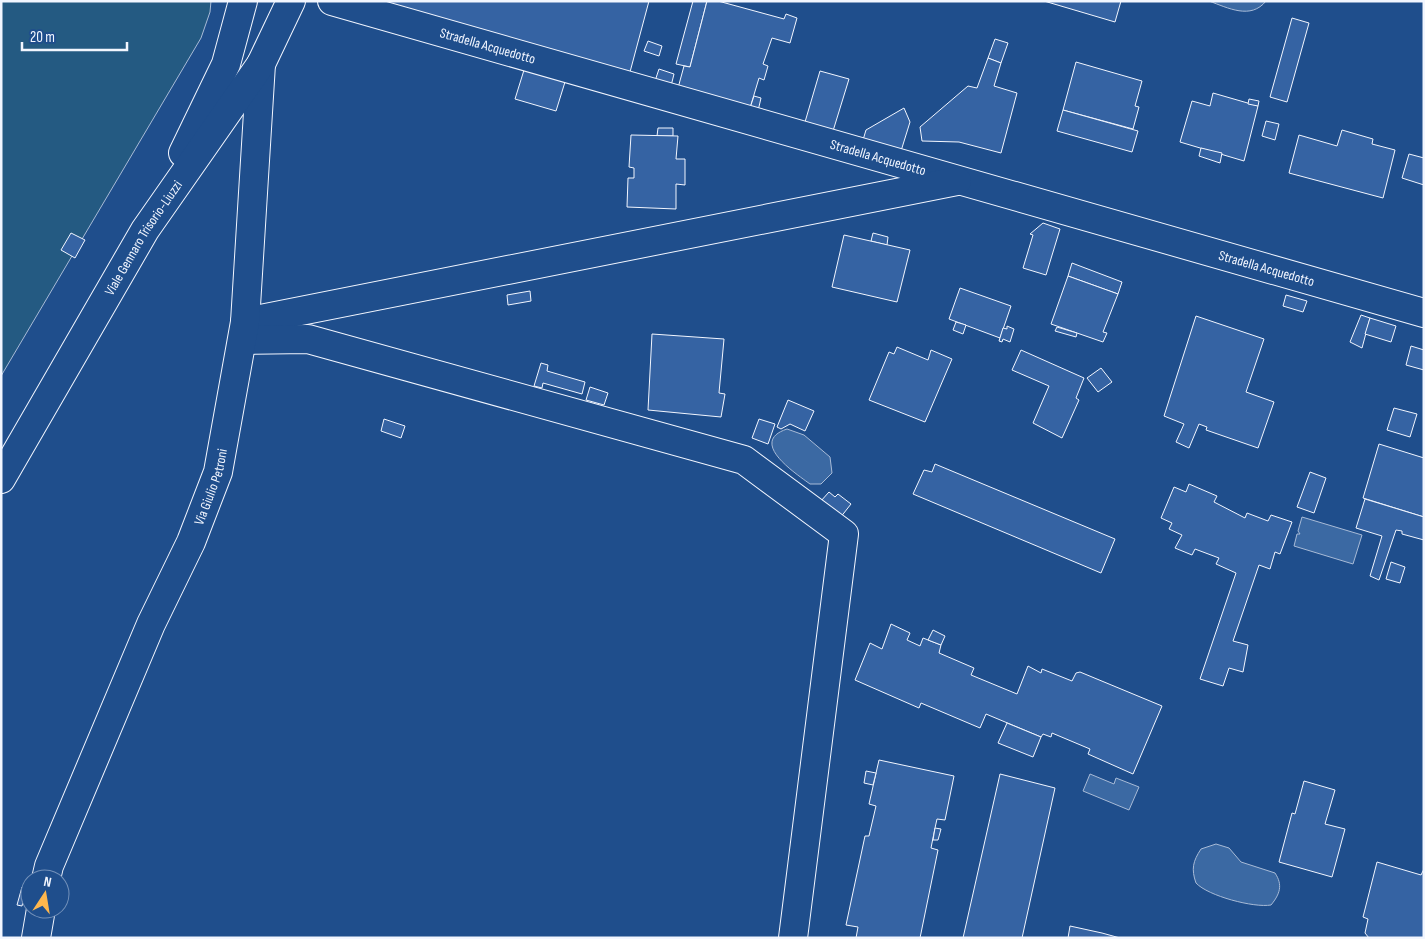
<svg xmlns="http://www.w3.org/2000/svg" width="1425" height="939" viewBox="0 0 1425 939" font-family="'Sofia Sans Condensed',sans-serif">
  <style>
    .green { fill: #245a82; stroke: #a8bbd7 }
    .water { fill: #3b69a3; stroke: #a8bbd7 }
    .building { fill: #3563a3; stroke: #f2f6ff }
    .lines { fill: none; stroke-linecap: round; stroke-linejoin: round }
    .street-casing { stroke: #f2f6ff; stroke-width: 30 }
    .secondary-casing { stroke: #f2f6ff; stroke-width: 30 }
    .street { stroke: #1f4e8c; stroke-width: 28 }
    .secondary { stroke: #1f4e8c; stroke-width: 28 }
    .labels { text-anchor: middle; stroke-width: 4; stroke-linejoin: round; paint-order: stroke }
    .street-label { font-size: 14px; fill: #f2f6ff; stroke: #1f4e8c }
  </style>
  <rect width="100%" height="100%" fill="#1f4e8c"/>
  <!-- green -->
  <path class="green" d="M1 1H211L210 12 201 38 1 376Z"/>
  <!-- water -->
  <g class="water">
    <path d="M1209 1H1266C1251 20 1228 8 1209 1Z"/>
    <path d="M787 429 804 435 830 457 832 473 821 484H810C795 473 748 442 787 429Z"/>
    <path d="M1302 517 1362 535 1353 564 1294 546 1297 534H1300L1298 531Z"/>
    <path d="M1090 774 1114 784 1116 778 1139 787 1129 810 1083 791Z"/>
    <path d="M1216 844 1229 848 1241 862 1275 873C1283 885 1280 894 1271 905 1254 908 1208 896 1196 883 1191 869 1193 861 1201 849Z"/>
  </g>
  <!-- building -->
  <g class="building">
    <path d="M374 1H649L630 72Z"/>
    <path d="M693 1H707L690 67 676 64Z"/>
    <path d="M707 1H718L784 19 786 14 797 18 790 43 772 38 763 64 768 66 764 80 759 78 750 108 678 88 684 66 690 67Z"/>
    <path d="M1044 1H1121L1115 22Z"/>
    <path d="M1292 18 1309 23 1287 102 1270 97Z"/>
    <path d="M995 39 1008 43 1001 63 988 58Z"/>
    <path d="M648 41 662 46 659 56 644 51Z"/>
    <path d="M988 58 1001 63 994 86 1017 93 1001 153 959 142 922 141 920 127 968 86 977 88Z"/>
    <path d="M1076 62 1142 81 1135 106 1139 107 1133 129 1063 110Z"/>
    <path d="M659 69 674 74 671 86 655 81Z"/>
    <path d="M524 70 565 82 556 111 515 99Z"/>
    <path d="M820 71 849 79 833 131 805 122Z"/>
    <path d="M1213 93 1258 106 1244 161 1180 142 1192 101 1210 106Z"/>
    <path d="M754 96 761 98 758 111 750 108Z"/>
    <path d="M1249 99 1259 101 1258 106 1248 104Z"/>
    <path d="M904 108 910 122 901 151 863 140 866 130Z"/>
    <path d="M1063 110 1138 131 1132 152 1057 131Z"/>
    <path d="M1266 121 1279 124 1275 140 1262 136Z"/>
    <path d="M658 128H673V136H657Z"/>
    <path d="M1342 130 1373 139 1372 144 1395 150 1383 198 1289 173 1299 135 1337 146Z"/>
    <path d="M631 135 678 136 676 159H685V185L676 184V209L627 207 628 178H634V168L629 167Z"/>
    <path d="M1201 148 1222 153 1220 163 1199 156Z"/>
    <path d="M1409 154 1424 158V185L1402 178Z"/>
    <path d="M1043 223 1060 229 1046 275 1023 268 1033 235 1030 234Z"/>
    <path d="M71 233 85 240 75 258 61 250Z"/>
    <path d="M873 233 888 237 887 245 871 241Z"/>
    <path d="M844 235 910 250 897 302 832 287Z"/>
    <path d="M1072 263 1122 282 1118 294 1068 276Z"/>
    <path d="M1068 276 1118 294 1103 332 1107 333 1103 342 1051 324Z"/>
    <path d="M960 288 1011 306 1000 338 949 319Z"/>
    <path d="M530 291 531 301 508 305 507 295Z"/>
    <path d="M1286 295 1307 301 1303 312 1283 306Z"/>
    <path d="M1361 315 1370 318 1362 348 1350 342Z"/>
    <path d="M1196 316 1264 339 1246 392 1274 402 1258 448 1206 430 1207 427 1199 424 1189 448 1176 442 1184 424 1164 416Z"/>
    <path d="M1370 318 1396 326 1391 342 1365 334Z"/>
    <path d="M956 322 966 325 963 334 953 330Z"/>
    <path d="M1007 326 1014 329 1010 342 1003 339 1002 342 999 341 1003 328 1007 329Z"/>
    <path d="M1057 327 1077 333 1076 337 1055 331Z"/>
    <path d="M652 334 724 339 719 393 725 394 721 417 648 410Z"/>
    <path d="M1411 346 1424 350V370L1406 365Z"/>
    <path d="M897 347 928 360 931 350 952 359 925 422 869 400 889 352 894 354Z"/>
    <path d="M1021 350 1084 378 1076 398 1079 400 1062 438 1033 423 1049 386 1012 370Z"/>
    <path d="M541 363 548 365 547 371 585 382 582 394 543 383 542 388 534 386Z"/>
    <path d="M1101 368 1112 382 1098 392 1087 378Z"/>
    <path d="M590 387 608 393 604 405 586 400Z"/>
    <path d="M788 400 814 411 805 431 790 424 781 429 777 427Z"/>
    <path d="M1394 408 1417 414 1410 437 1387 430Z"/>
    <path d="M384 419 405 426 401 438 381 431Z"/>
    <path d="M759 419 775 424 768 444 752 438Z"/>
    <path d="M1379 444 1424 458V517L1363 498Z"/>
    <path d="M935 464 1115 539 1101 573 913 494 924 470 932 472Z"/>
    <path d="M1310 472 1326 478 1314 513 1297 507Z"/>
    <path d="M1189 484 1217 496 1214 502 1245 518 1247 513 1268 521 1271 515 1292 522 1280 554 1275 552 1270 569 1259 565 1233 641 1248 645 1243 672 1229 668 1223 686 1200 679 1236 573 1216 564 1219 558 1195 549 1192 555 1175 548 1182 535 1169 529 1172 523 1161 518 1174 487 1186 492Z"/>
    <path d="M829 492 835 497 838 494 851 504 840 518 820 502Z"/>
    <path d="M1365 499 1424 517V540L1402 534V531L1396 530 1379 580 1370 576 1382 536 1356 528Z"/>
    <path d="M1391 562 1405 567 1400 583 1386 579Z"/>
    <path d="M891 624 910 633 907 640 920 646 923 638 941 645 939 653 974 668 971 675 1017 694 1028 666 1041 673 1042 669 1072 681 1076 673 1080 672 1162 706 1133 774 1088 754 1090 749 1052 733 1051 737 1043 734 1041 737 986 714 980 728 921 703 919 708 855 680 870 643 882 649Z"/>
    <path d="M933 630 945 636 941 645 928 640Z"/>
    <path d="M1007 723 1041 737 1033 757 998 743Z"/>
    <path d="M879 760 954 776 945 820 937 819 935 828 931 848 938 850 920 938H856L858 927 846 925 865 836H869L876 806 869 804Z"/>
    <path d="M866 771 876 773 873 785 864 783Z"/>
    <path d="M1000 774 1055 788 1022 938H963Z"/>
    <path d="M1304 781 1335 790 1325 824 1345 829 1332 877 1279 862 1292 813 1295 814Z"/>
    <path d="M935 828 941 829 938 840H933Z"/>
    <path d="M1377 862 1421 875 1424 869V938H1369L1365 933 1368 919 1363 917Z"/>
    <path d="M22 887 26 889 22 906 17 905Z"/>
    <path d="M1070 926 1102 933 1120 938H1068Z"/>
  </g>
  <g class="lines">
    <defs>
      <g id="street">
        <path id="s1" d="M332 1 1424 313"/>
        <path d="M245 322 957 181"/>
        <path d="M243 340 308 339 744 460 844 534 793 938"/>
        <path id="s2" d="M46 879 49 866 151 624 191 542 218 472 245 322 261 64"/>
        <path d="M36 938 41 909"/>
      </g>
      <g id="secondary">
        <path d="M183 153 226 64 243 1"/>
        <path id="s3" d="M1 479 145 230 261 64 291 1"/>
      </g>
    </defs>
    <!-- street casing -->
    <use href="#street" class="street-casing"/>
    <!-- secondary casing -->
    <use href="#secondary" class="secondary-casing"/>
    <!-- street -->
    <use href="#street" class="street"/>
    <!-- secondary -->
    <use href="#secondary" class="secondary"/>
  </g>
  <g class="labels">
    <!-- street labels -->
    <g class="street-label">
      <text dy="5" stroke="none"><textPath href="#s1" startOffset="162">Stradella Acquedotto</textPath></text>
      <text dy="5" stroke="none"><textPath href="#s1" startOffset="568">Stradella Acquedotto</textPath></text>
      <text dy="5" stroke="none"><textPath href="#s3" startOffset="280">Viale Gennaro Trisorio-Liuzzi</textPath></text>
      <text dy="5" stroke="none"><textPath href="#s1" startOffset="972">Stradella Acquedotto</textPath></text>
      <text dy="5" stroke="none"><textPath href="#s2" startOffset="426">Via Giulio Petroni</textPath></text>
    </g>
  </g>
  <!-- border -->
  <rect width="1425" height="939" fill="none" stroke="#f2f6ff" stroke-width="5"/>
  <!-- north arrow -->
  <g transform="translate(45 894) rotate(12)"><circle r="24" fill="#1f4e8c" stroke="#7391ba"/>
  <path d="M0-4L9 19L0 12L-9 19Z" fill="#ffb74d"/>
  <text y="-8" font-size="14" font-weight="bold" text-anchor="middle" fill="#f2f6ff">N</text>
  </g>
  <!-- scale -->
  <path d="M22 42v8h105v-8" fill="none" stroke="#f2f6ff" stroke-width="2.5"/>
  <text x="30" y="42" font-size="15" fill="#f2f6ff" stroke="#1f4e8c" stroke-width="4" paint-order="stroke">20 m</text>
</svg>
